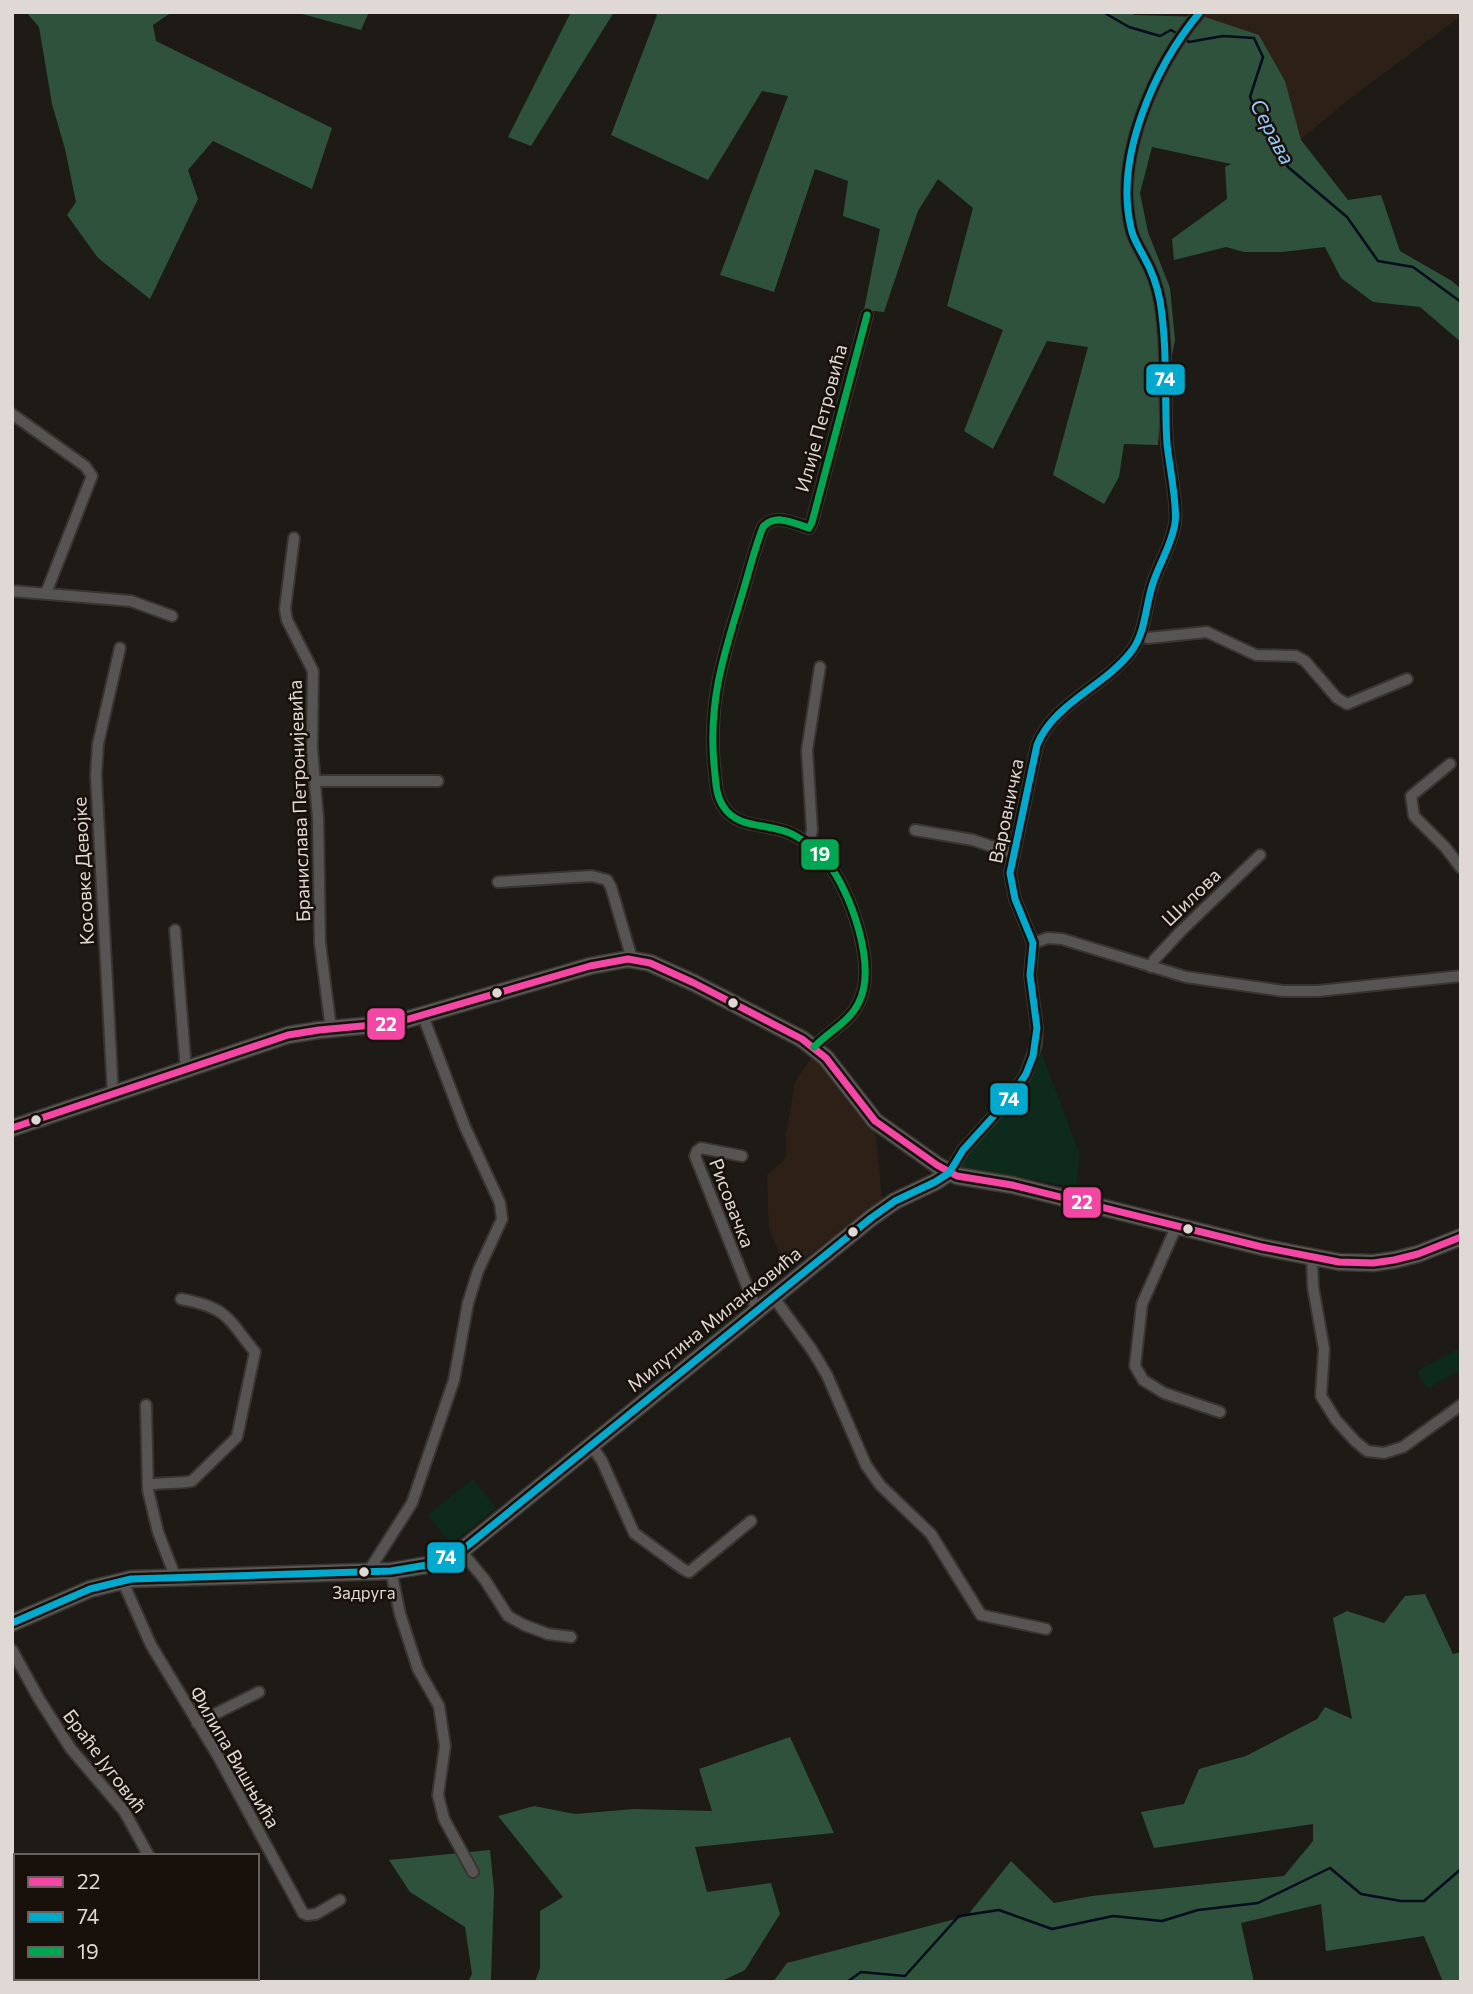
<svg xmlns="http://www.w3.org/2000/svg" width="1473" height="1994" viewBox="0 0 1473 1994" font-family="Commissioner,sans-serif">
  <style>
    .built { fill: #2d2017 }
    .green { fill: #0d2a1a }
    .forest { fill: #2f523d }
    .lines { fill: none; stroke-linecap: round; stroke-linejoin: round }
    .stream { stroke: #030c1d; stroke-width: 2.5 }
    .street-casing { stroke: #383531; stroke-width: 14 }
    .secondary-casing { stroke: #383531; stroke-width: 19 }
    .street { stroke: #575554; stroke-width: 10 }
    .secondary { stroke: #5a5757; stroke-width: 16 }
    .bus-1-casing { stroke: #18100a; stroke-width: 12 }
    .bus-2-casing { stroke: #18100a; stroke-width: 12 }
    .bus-3-casing { stroke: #18100a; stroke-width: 12 }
    .bus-1 { stroke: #f346a5; stroke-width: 7 }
    .bus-2 { stroke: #00a9ce; stroke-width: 7 }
    .bus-3 { stroke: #00a651; stroke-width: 7 }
    .bus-dot { fill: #dfd8d4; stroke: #18100a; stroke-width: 2.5 }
    .labels { text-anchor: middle; stroke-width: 5; stroke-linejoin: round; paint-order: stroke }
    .bus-label { font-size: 17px; fill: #dfd8d4; stroke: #18100a }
    .street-label { font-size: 19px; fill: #dfd8d4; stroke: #18100a }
    .water-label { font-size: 21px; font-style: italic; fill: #94c9fc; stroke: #18100a }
    .line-badge { stroke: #18100a; stroke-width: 2.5 }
    .badge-label { font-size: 19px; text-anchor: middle; font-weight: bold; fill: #fff }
  </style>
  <rect width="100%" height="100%" fill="#1e1a16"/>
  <!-- built -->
  <g class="built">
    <path d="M1208 12H1461V16L1343 104 1300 140 1285 81 1259 35 1205 17Z"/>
    <path d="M813 1055 875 1128 882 1201 787 1271 769 1229 767 1175 786 1158V1134L795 1082Z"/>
  </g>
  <!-- green -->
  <g class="green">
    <path d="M1038 1043 1080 1155 1076 1187 958 1167 977 1138 1004 1112Z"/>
    <path d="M1457 1349 1461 1356V1370L1427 1389 1417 1371Z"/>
    <path d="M473 1479 496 1508 451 1544 428 1515Z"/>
  </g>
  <!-- forest -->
  <g class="forest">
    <path d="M26 12H172L153 25 156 41 332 128 312 189 213 141 188 170 198 199 150 299 98 258 67 215 76 202 65 149 52 104 39 27Z"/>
    <path d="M295 12H369L361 30Z"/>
    <path d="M571 12H614L531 146 508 137Z"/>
    <path d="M654 12H1131L1134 15 1205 17 1259 35 1285 81 1301 140 1348 200 1381 195 1400 251 1452 281 1461 289V342L1420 307 1373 302 1341 278 1325 247 1282 252H1244L1226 247 1174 260 1172 239 1227 199 1225 167 1231 164 1152 147 1140 193 1148 232 1170 288 1175 340 1160 416 1158 445 1124 444 1119 477 1104 504 1053 475 1088 347 1047 341 993 449 964 431 1003 330 947 306 973 208 938 179 918 211 884 312 864 310 880 229 843 216 848 181 815 169 774 292 720 275 788 96 762 91 708 180 611 135 657 15Z"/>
    <path d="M1425 1594 1453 1654 1461 1652V1982H1443L1424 1936 1326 1951 1321 1904 1241 1923 1254 1982H773L787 1963 967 1916 1011 1861 1054 1903 1092 1896 1284 1876 1313 1841V1824L1154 1848 1141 1812 1184 1804 1199 1769 1246 1756 1317 1719 1325 1707 1352 1719 1333 1618 1347 1611 1384 1623 1405 1596Z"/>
    <path d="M790 1737 834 1833 695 1847 707 1892 771 1883 780 1914 745 1970 720 1982H535L540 1968V1911L563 1897 498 1816 534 1806 575 1814 634 1809 712 1811 699 1769Z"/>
    <path d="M490 1850 494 1890 491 1979 489 1982H468L472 1974 465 1927 410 1892 389 1860Z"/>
  </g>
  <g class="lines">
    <!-- stream -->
    <g class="stream">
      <path d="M1103 12 1129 27 1160 36 1171 30 1178 34"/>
      <path d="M1184 38 1189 42 1223 36 1254 38 1263 57 1250 97 1263 127 1288 167 1347 217 1378 261 1413 267 1461 302"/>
      <path d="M847 1982 861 1972 905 1976 959 1916 999 1910 1052 1929 1113 1916 1162 1921 1198 1910 1258 1903 1330 1868 1361 1894 1401 1901H1424L1461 1869"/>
    </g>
    <defs>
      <g id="street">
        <path d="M12 414 85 466 92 476 46 593"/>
        <path d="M294 538 285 609 287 620 313 671 312 749 318 818 320 943 331 1029"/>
        <path d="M12 591 131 601 172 616"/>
        <path d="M1140 636 1148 638 1207 632 1256 655 1296 656 1305 661 1337 698 1347 704 1407 679"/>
        <path d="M1450 764 1411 796 1414 816 1445 847 1461 868"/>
        <path d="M315 781H438"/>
        <path d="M915 830 973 840 1014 854"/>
        <path d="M809 844 812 830 807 750 820 667"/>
        <path d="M498 882 592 876 607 880 611 887 632 959"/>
        <path d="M175 930 186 1070"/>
        <path d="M1033 943 1048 938 1062 939 1186 977 1283 991H1318L1461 976"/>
        <path d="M1151 967 1154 960 1182 930 1260 855"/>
        <path d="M814 1047C829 1031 850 1022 859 1002 877 966 851 892 827 862 818 851 807 842 794 835 772 822 738 831 723 806 715 794 716 779 714 765 708 698 725 651 744 588 750 568 755 547 763 527 776 513 793 523 809 528L812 522 867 315"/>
        <path d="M113 1095 96 775 98 744 120 648"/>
        <path d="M742 1156 701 1148 697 1151 695 1156 757 1311"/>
        <path d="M949 1173 963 1150 1010 1098 1026 1074 1036 1045 1037 1028 1030 975 1033 943 1015 899 1010 873 1037 745C1053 704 1103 687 1130 653 1146 634 1145 606 1153 583 1159 564 1172 544 1175 523 1178 507 1169 464 1167 444 1164 397 1168 349 1160 301 1157 285 1152 271 1144 257 1139 247 1133 239 1131 228 1114 157 1155 66 1200 12"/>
        <path d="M1177 1225 1142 1304 1135 1366 1143 1380 1164 1393 1220 1412"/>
        <path d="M1312 1258 1313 1287 1324 1349 1321 1396 1336 1420 1355 1441 1367 1451 1384 1453 1403 1447 1461 1405"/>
        <path d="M774 1298 812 1350 827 1375 866 1465 880 1485 931 1534 981 1615 1046 1629"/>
        <path d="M146 1405 148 1490 158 1532 175 1576"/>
        <path d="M592 1446 602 1461 634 1533 683 1569 689 1572 751 1521"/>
        <path d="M148 1485C163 1482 177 1484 192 1481L237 1437 255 1352C227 1318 229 1308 181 1299"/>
        <path d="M461 1551 485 1580 508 1616 524 1625 548 1634 571 1637"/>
        <path d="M391 1571 400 1614 418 1669 439 1706 445 1746 438 1795 444 1819 473 1872"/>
        <path d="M368 1572 412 1503 454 1380 468 1303 478 1271 502 1219 500 1203 465 1127 423 1016"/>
        <path d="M122 1580 151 1645 219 1758 303 1913 307 1915 316 1914 340 1900"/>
        <path d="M12 1650 39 1699 71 1749 124 1811 149 1856"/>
        <path d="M197 1723 259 1692"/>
        <path d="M225 1978 227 1982"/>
        <path d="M132 1982 137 1978"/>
      </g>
      <g id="secondary">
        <path d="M12 1128 288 1035 319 1030 395 1023 590 966 628 959 650 963 694 983 802 1039 826 1058 875 1121 937 1165 957 1176 1012 1185 1262 1247 1339 1262 1373 1263 1394 1260 1418 1254 1461 1237"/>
        <path d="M12 1623 90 1589 131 1579 391 1571 427 1565 461 1551 871 1218 895 1201 935 1182 949 1173"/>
      </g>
    </defs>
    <!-- street casing -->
    <use href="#street" class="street-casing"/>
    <!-- secondary casing -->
    <use href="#secondary" class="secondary-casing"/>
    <!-- street -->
    <use href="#street" class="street"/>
    <!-- secondary -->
    <use href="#secondary" class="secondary"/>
    <defs>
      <path id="bus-1" d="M12 1128 288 1035 319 1030 395 1023 590 966 628 959 650 963 694 983 802 1039 826 1058 875 1121 937 1165 957 1176 1012 1185 1262 1247 1339 1262 1373 1263 1394 1260 1418 1254 1461 1237"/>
      <path id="bus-2" d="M12 1623 90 1589 131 1579 391 1571 427 1565 461 1551 871 1218 895 1201 935 1182 949 1173 963 1150 1010 1098 1026 1074 1033 1056 1037 1028 1030 975 1033 943 1015 899 1010 873 1037 745C1053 704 1103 687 1130 653 1146 634 1145 606 1153 583 1159 564 1172 544 1175 523 1178 507 1169 464 1167 444 1164 397 1168 349 1160 301 1157 285 1152 271 1144 257 1139 247 1133 239 1131 228 1114 157 1155 66 1200 12"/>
      <path id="bus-3" d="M814 1047C829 1031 850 1022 859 1002 877 966 851 892 827 862 818 851 807 842 794 835 772 822 738 831 723 806 715 794 716 779 714 765 708 698 725 651 744 588 750 568 755 547 763 527 776 513 793 523 809 528L812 522 867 315"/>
    </defs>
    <!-- bus-1 casing -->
    <use href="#bus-1" class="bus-1-casing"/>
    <!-- bus-2 casing -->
    <use href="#bus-2" class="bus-2-casing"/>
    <!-- bus-3 casing -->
    <use href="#bus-3" class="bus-3-casing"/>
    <!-- bus-1 -->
    <use href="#bus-1" class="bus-1"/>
    <!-- bus-2 -->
    <use href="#bus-2" class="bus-2"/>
    <!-- bus-3 -->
    <use href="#bus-3" class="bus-3"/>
  </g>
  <!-- markers -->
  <g class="bus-dot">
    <circle cx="497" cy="993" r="6"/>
    <circle cx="733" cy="1003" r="6"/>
    <circle cx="36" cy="1120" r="6"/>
    <circle cx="1188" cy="1229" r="6"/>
    <circle cx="853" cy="1232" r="6"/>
    <circle cx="364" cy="1572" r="6"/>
  </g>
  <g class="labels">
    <!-- bus labels -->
    <g class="bus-label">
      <text x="364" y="1599">Задруга</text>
    </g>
    <!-- street labels -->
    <g class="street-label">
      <text transform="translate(821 418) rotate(-75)" y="7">Илије Петровића</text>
      <text transform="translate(299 801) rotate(-92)" y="7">Бранислава Петронијевића</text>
      <text transform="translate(1006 811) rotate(-78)" y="7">Варовничка</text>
      <text transform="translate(83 871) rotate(-93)" y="7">Косовке Девојке</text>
      <text transform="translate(1191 897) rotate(-44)" y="7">Шилова</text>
      <text transform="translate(732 1203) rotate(69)" y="7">Рисовачка</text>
      <text transform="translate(714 1319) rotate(-39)" y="7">Милутина Миланковића</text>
      <text transform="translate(235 1757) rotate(60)" y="7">Филипа Вишњића</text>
      <text transform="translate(105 1761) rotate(53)" y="7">Браће Југовић</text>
    </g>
    <!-- water labels -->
    <g class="water-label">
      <text transform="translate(1272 132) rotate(62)" y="7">Серава</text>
    </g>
  </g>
  <g class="line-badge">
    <rect x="1145" y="363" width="41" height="33" rx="7" fill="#00a9ce"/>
    <rect x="800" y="838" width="40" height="33" rx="7" fill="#00a651"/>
    <rect x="366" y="1007" width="40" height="34" rx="7" fill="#f346a5"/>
    <rect x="989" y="1082" width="40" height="34" rx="7" fill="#00a9ce"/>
    <rect x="1062" y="1186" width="40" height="33" rx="7" fill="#f346a5"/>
    <rect x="426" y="1541" width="40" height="33" rx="7" fill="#00a9ce"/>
  </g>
  <g class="badge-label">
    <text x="1165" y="386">74</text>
    <text x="820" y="861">19</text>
    <text x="386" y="1031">22</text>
    <text x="1009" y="1106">74</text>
    <text x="1082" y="1209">22</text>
    <text x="446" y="1564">74</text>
  </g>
  <!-- border -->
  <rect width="1473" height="1994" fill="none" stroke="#dfd8d4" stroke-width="28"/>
  <!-- legend -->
  <rect x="14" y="1854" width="245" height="126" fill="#18100a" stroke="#68605b" stroke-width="2"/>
  <rect x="28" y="1877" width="35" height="10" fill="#f346a5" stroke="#68605b" stroke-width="2"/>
  <text x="77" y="1889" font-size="21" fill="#dfd8d4">22</text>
  <rect x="28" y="1912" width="35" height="10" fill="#00a9ce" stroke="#68605b" stroke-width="2"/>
  <text x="77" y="1924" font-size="21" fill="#dfd8d4">74</text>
  <rect x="28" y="1947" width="35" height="10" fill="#00a651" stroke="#68605b" stroke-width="2"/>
  <text x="77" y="1959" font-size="21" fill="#dfd8d4">19</text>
</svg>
